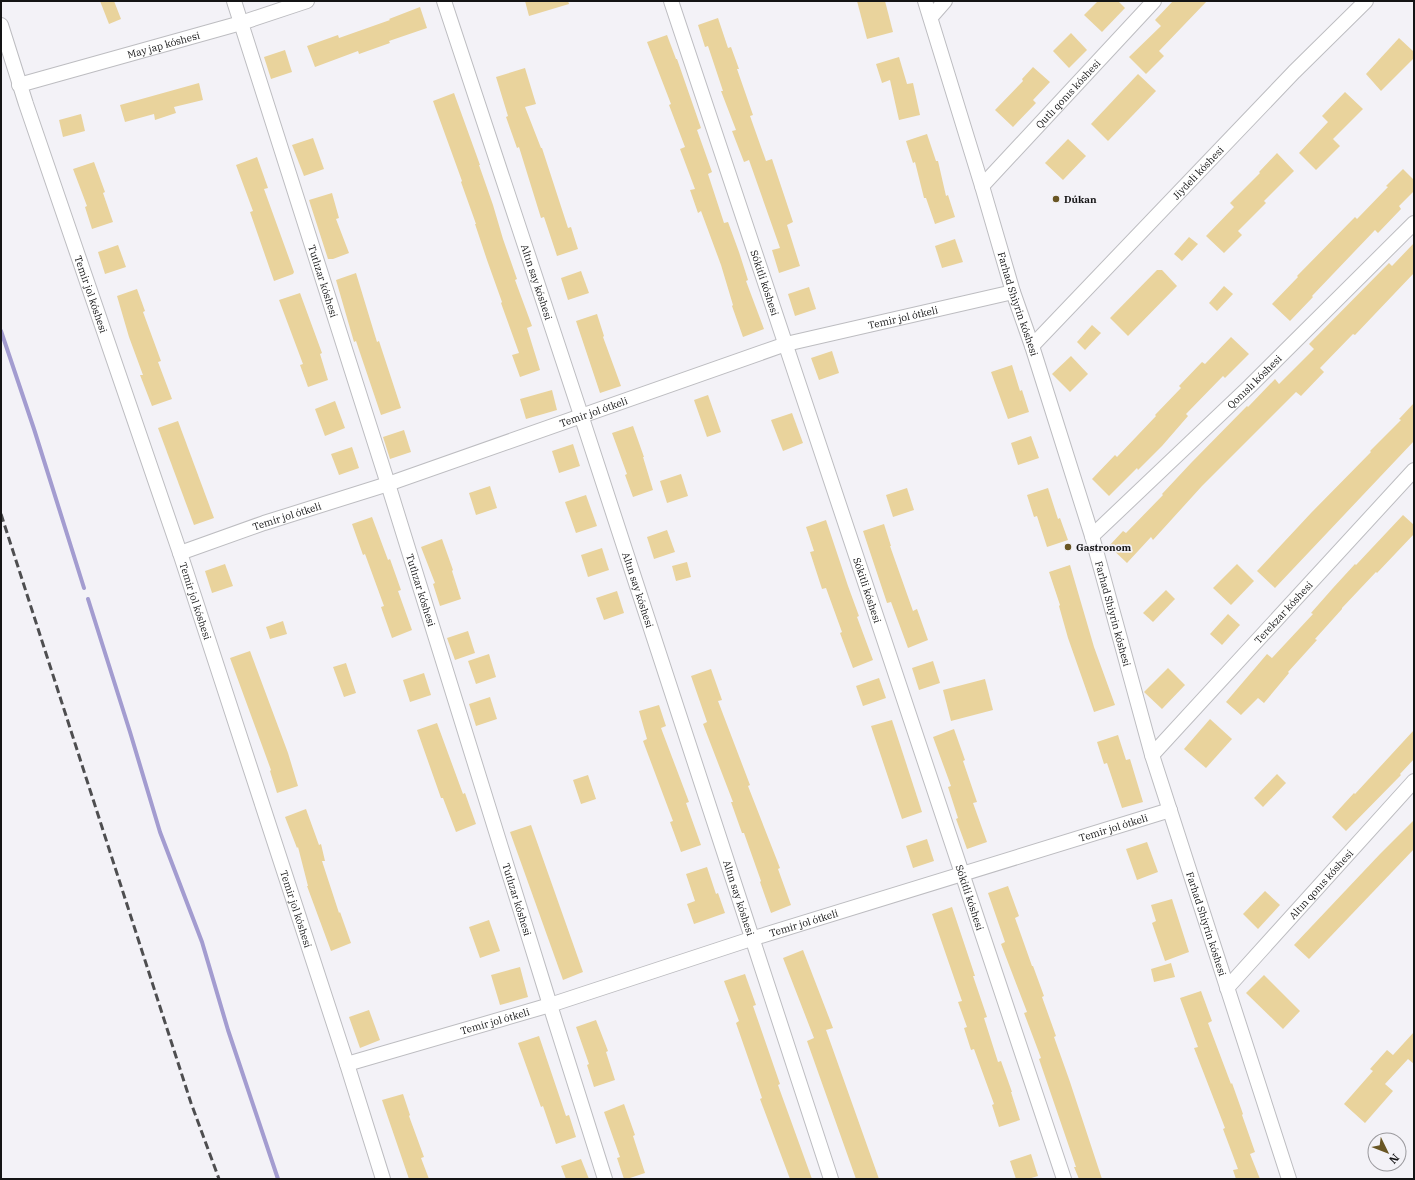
<svg xmlns="http://www.w3.org/2000/svg" width="1415" height="1180" viewBox="0 0 1415 1180" font-family="'IBM Plex Serif',serif">
  <style>
    .lines { fill: none; stroke-linecap: round; stroke-linejoin: round }
    .stream { stroke: #a39cd0; stroke-width: 4 }
    .building { fill: #e9d39c }
    .minor-casing { stroke: #bdbdc1; stroke-width: 16 }
    .minor { stroke: #fff; stroke-width: 14 }
    .rail { stroke: #4e4e50; stroke-width: 3; stroke-dasharray: 8 4; stroke-linecap: butt }
    .poi-dot { fill: #695624; stroke: #f3f2f7; stroke-width: 1.5 }
    .labels { text-anchor: middle; stroke-width: 3.5; stroke-linejoin: round; paint-order: stroke }
    .street-label { font-size: 10px; fill: #141415; stroke: #f3f2f7 }
    .poi-label { font-size: 10px; font-weight: bold; fill: #141415; stroke: #f3f2f7; text-anchor: start }
  </style>
  <rect width="100%" height="100%" fill="#f3f2f7"/>
  <g class="lines">
    <!-- stream -->
    <g class="stream">
      <path d="M1 331 34 429 84 588"/>
      <path d="M88 599 130 732 160 832 202 942 228 1030 278 1179"/>
    </g>
  </g>
  <!-- building -->
  <g class="building">
    <path d="M100 1H114L121 19 109 24Z"/>
    <path d="M525 1H568L569 4 529 16Z"/>
    <path d="M857 1H885L893 32 867 39Z"/>
    <path d="M1098 1H1118L1125 8 1102 32 1084 15Z"/>
    <path d="M1173 1H1207L1159 51 1164 56 1146 74 1129 57 1161 26 1155 20Z"/>
    <path d="M420 7 427 28 389 41 390 43 359 54 358 51 315 67 307 46 338 35 339 38 390 20 389 19Z"/>
    <path d="M718 18 728 48 731 47 739 69H737L753 115 750 116 766 161 772 159 793 222 787 225 800 266 779 273 772 250 780 248 749 160 744 162 732 131 736 130 721 91H723L708 46 705 47 698 25Z"/>
    <path d="M1071 33 1087 50 1069 68 1053 51Z"/>
    <path d="M667 35 676 59H677L701 128 697 130 712 172 708 174 724 223 728 222 739 252 748 280 746 281 764 329 743 337 732 306 733 305 721 265 701 211 698 213 690 190 695 189 680 149 685 147 669 105 671 104 647 42Z"/>
    <path d="M1399 38 1414 52V58L1381 91 1366 74Z"/>
    <path d="M285 50 292 72 271 79 264 57Z"/>
    <path d="M899 57 907 84 913 83 920 115 899 120 890 80 882 83 876 64Z"/>
    <path d="M1033 67 1050 82 1033 100 1036 103 1013 127 995 110 1023 81 1022 79Z"/>
    <path d="M525 68 536 104 525 107 541 148H542L568 228 571 227 578 249 557 256 544 217 541 218 519 147 517 148 506 117 508 116 496 77Z"/>
    <path d="M1138 74 1156 91 1108 141 1091 124Z"/>
    <path d="M199 83 203 100 174 107 176 113 155 120 154 114 125 122 120 105Z"/>
    <path d="M1345 92 1363 109 1333 139 1340 146 1316 170 1299 153 1328 122 1322 116Z"/>
    <path d="M454 93 480 165H479L493 205 503 239 517 279 515 280 532 326 527 328 540 370 520 377 512 355 519 353 501 303 502 302 487 260 475 224H476L461 182 462 181 433 101Z"/>
    <path d="M81 114 85 131 63 137 59 120Z"/>
    <path d="M927 134 936 161H938L946 196 948 195 955 217 935 224 926 198H924L915 162 913 163 906 141Z"/>
    <path d="M313 138 324 169 304 176 292 145Z"/>
    <path d="M1068 139 1086 156 1063 180 1045 163Z"/>
    <path d="M1277 153 1294 171 1264 201 1266 203 1238 231 1242 235 1224 253 1206 236 1234 207 1230 203 1260 173 1259 172Z"/>
    <path d="M257 157 268 188 264 189 294 272 293 274 274 281 250 212 253 211 236 165Z"/>
    <path d="M94 162 105 192 103 193 113 222 92 229 85 207 87 206 73 169Z"/>
    <path d="M1403 169 1414 180V191L1399 206 1401 209 1378 233 1375 230 1312 296 1313 297 1290 321 1272 304 1298 277 1297 276 1355 217 1357 219 1388 187 1386 186Z"/>
    <path d="M332 193 339 218 336 219 349 253 333 259H328L309 200Z"/>
    <path d="M1189 237 1198 244 1182 261 1174 254Z"/>
    <path d="M955 239 963 262 942 268 935 246Z"/>
    <path d="M1414 243V273L1374 315 1355 335 1353 334 1320 368 1324 372 1301 396 1296 392 1202 486 1153 540 1151 537 1127 563 1109 546 1123 531 1126 533 1163 495 1162 494 1191 463 1247 406 1248 407 1275 379 1279 384 1314 349 1309 344 1389 263 1392 266Z"/>
    <path d="M118 245 126 267 105 274 98 252Z"/>
    <path d="M1157 270H1162L1177 286 1128 336 1110 318Z"/>
    <path d="M581 271 589 293 568 300 561 278Z"/>
    <path d="M356 273 377 342 379 341 401 408 381 415 356 341 354 342 336 280Z"/>
    <path d="M1224 286 1233 294 1217 311 1209 303Z"/>
    <path d="M809 287 816 309 795 316 788 294Z"/>
    <path d="M137 289 145 311 143 312 161 361 158 362 172 399 152 406 140 375H143L129 337 117 296Z"/>
    <path d="M300 293 322 353 320 354 328 380 308 387 300 365 303 364 279 300Z"/>
    <path d="M597 314 604 336 603 337 621 386 600 393 576 321Z"/>
    <path d="M1092 325 1101 333 1085 350 1077 342Z"/>
    <path d="M1231 337 1249 354 1225 378 1223 376 1186 414 1188 416 1162 446 1138 470 1137 468 1109 496 1092 479 1115 455 1117 457 1156 416 1155 415 1181 388 1179 386 1202 362 1205 364Z"/>
    <path d="M832 351 839 373 819 380 811 358Z"/>
    <path d="M1071 356 1088 374 1070 392 1052 374Z"/>
    <path d="M1012 365 1020 391 1022 390 1029 412 1008 419 991 372Z"/>
    <path d="M552 390 557 410 526 419 520 399Z"/>
    <path d="M708 395 721 432 707 437 694 400Z"/>
    <path d="M335 401 345 428 325 436 315 409Z"/>
    <path d="M1414 403V441L1275 588 1257 571 1311 513 1371 452 1370 451 1401 420 1399 419Z"/>
    <path d="M792 413 803 443 783 451 771 420Z"/>
    <path d="M178 421 214 518 194 525 158 428Z"/>
    <path d="M633 426 644 457H643L653 490 633 497 625 475 627 474 612 433Z"/>
    <path d="M404 430 411 452 390 459 383 437Z"/>
    <path d="M1031 436 1039 458 1018 465 1011 443Z"/>
    <path d="M573 444 580 466 559 473 552 451Z"/>
    <path d="M352 447 359 468 339 475 331 454Z"/>
    <path d="M681 474 688 496 667 503 660 481Z"/>
    <path d="M490 486 497 508 476 515 469 493Z"/>
    <path d="M907 488 914 510 893 517 886 495Z"/>
    <path d="M1048 488 1058 519 1060 518 1068 540 1047 547 1037 516 1034 517 1027 495Z"/>
    <path d="M586 495 597 526 576 533 565 502Z"/>
    <path d="M1403 515 1414 525V534L1377 573 1376 572 1342 608V609L1315 639 1317 640 1288 672 1289 673 1264 703 1258 698 1241 715 1226 702 1267 654 1272 658 1313 614 1311 613 1333 588 1355 564 1356 565Z"/>
    <path d="M372 517 388 560 390 559 401 590 398 591 412 630 392 638 381 607 384 606 365 554 363 555 352 524Z"/>
    <path d="M826 520 848 586 859 616 857 617 873 660 853 668 840 633 842 632 826 588 822 589 810 552 814 551 806 527Z"/>
    <path d="M884 524 891 546H890L913 611 917 609 928 640 908 648 891 602 887 603 863 531Z"/>
    <path d="M667 530 675 552 654 559 647 537Z"/>
    <path d="M442 539 453 570 452 571 461 599 440 606 433 584 435 583 421 547Z"/>
    <path d="M602 548 609 570 588 577 581 555Z"/>
    <path d="M687 562 691 577 676 581 672 566Z"/>
    <path d="M225 564 233 586 212 593 205 571Z"/>
    <path d="M1237 564 1254 581 1231 605 1213 588Z"/>
    <path d="M1070 565 1094 647 1115 705 1094 712 1068 638 1059 606 1060 605 1049 572Z"/>
    <path d="M1166 590 1175 599 1153 622 1143 613Z"/>
    <path d="M617 591 624 613 604 620 596 598Z"/>
    <path d="M1228 614 1240 625 1222 645 1210 634Z"/>
    <path d="M283 621 287 634 270 639 266 627Z"/>
    <path d="M468 631 475 653 455 660 447 638Z"/>
    <path d="M250 651 288 753 298 786 277 793 270 771 271 770 230 658Z"/>
    <path d="M489 654 496 677 476 684 468 661Z"/>
    <path d="M933 661 940 683 919 690 912 668Z"/>
    <path d="M346 663 356 693 344 697 333 667Z"/>
    <path d="M1168 668 1185 685 1162 709 1144 692Z"/>
    <path d="M711 669 722 700 718 701 750 785 748 786 780 868 778 869 791 905 771 913 760 882 761 881 744 833H742L731 802H733L703 724 707 722 691 676Z"/>
    <path d="M424 673 431 695 410 702 403 680Z"/>
    <path d="M879 678 886 698 863 706 856 686Z"/>
    <path d="M985 679 993 710 951 721 943 690Z"/>
    <path d="M490 697 497 719 476 726 469 704Z"/>
    <path d="M659 705 666 726 661 728 689 802 686 803 701 845 681 852 670 822 673 821 643 741 647 739 639 711Z"/>
    <path d="M1210 719 1232 739 1206 768 1184 749Z"/>
    <path d="M892 720 922 812 902 819 871 726Z"/>
    <path d="M437 723 463 794 465 793 476 824 456 832 443 798H441L417 730Z"/>
    <path d="M954 729 965 760 963 761 977 802 973 803 987 842 967 849 956 819 958 818 948 787 951 786 933 737Z"/>
    <path d="M1414 730V759L1400 774 1401 775 1346 831 1332 817 1354 793 1355 794Z"/>
    <path d="M1118 735 1126 760 1130 759 1143 802 1122 808 1107 763 1104 764 1097 742Z"/>
    <path d="M1277 774 1286 783 1263 807 1254 798Z"/>
    <path d="M588 775 596 799 581 804 573 780Z"/>
    <path d="M306 809 319 845 321 844 325 861H322L339 913 340 912 351 943 331 951 307 886H308L298 847 297 848 285 817Z"/>
    <path d="M1414 820V849L1309 959 1294 945 1380 854Z"/>
    <path d="M531 825 583 972 563 980 510 832Z"/>
    <path d="M927 839 934 861 913 868 906 846Z"/>
    <path d="M1147 842 1158 872 1137 880 1126 849Z"/>
    <path d="M707 867 716 894 718 893 725 913 694 924 687 904 695 901 686 874Z"/>
    <path d="M1008 886 1019 916 1015 918 1032 966H1033L1044 996 1042 997 1056 1036 1054 1037 1070 1082 1102 1179H1079L1074 1167H1076L1039 1059 1041 1058 1024 1013 1027 1012 1001 944 1005 942 988 893Z"/>
    <path d="M1265 891 1280 905 1258 929 1243 914Z"/>
    <path d="M1172 899 1189 952 1165 961 1152 923 1156 921 1151 905Z"/>
    <path d="M952 907 975 976H973L987 1017 984 1018 998 1062 1001 1061 1012 1092H1011L1020 1120 999 1127 992 1105 994 1104 974 1049 971 1050 964 1028 967 1027 958 1002 962 1001 932 914Z"/>
    <path d="M489 920 500 951 480 958 469 927Z"/>
    <path d="M803 950 833 1028 826 1030 879 1179H856L807 1041 814 1038 783 958Z"/>
    <path d="M1171 963 1175 977 1154 982 1151 969Z"/>
    <path d="M520 967 528 997 500 1005 491 975Z"/>
    <path d="M745 974 756 1005 753 1006 780 1084 778 1085 812 1179H790L760 1099 762 1098 736 1023 739 1021 724 981Z"/>
    <path d="M1264 975 1300 1011 1283 1029 1246 993Z"/>
    <path d="M1201 991 1212 1021 1208 1023 1231 1084 1232 1083 1243 1114 1242 1115 1255 1152 1250 1154 1260 1179H1236L1233 1170 1238 1169 1223 1129 1225 1128 1194 1048 1198 1047 1180 998Z"/>
    <path d="M369 1010 380 1040 360 1048 349 1017Z"/>
    <path d="M596 1020 608 1051 606 1052 615 1080 594 1087 587 1065 589 1064 576 1027Z"/>
    <path d="M1414 1032V1064L1408 1059 1385 1084 1393 1091 1365 1123 1344 1104 1373 1071 1370 1069 1387 1050 1393 1055Z"/>
    <path d="M539 1036 566 1116 569 1115 576 1137 556 1144 543 1106 541 1107 518 1043Z"/>
    <path d="M403 1094 410 1115 409 1116 424 1157 421 1158 429 1179H409L382 1100Z"/>
    <path d="M624 1104 635 1135 633 1136 645 1173 627 1179H624L617 1158 620 1157 604 1112Z"/>
    <path d="M1031 1154 1038 1176 1028 1179H1016L1010 1161Z"/>
    <path d="M581 1159 589 1179H566L561 1166Z"/>
  </g>
  <g class="lines">
    <defs>
      <g id="minor">
        <path id="s1" d="M234 1 388 484 550 1005 605 1179"/>
        <path id="s2" d="M444 1 581 415 831 1179"/>
        <path id="s3" d="M671 1 1064 1179"/>
        <path id="s4" d="M925 1 982 186 1013 292 1032 346 1092 536 1152 755 1289 1179"/>
        <path d="M931 17 945 1"/>
        <path id="s5" d="M1 25 26 104 180 553 347 1064 383 1179"/>
        <path id="s6" d="M19 85 241 23 307 1"/>
        <path id="s7" d="M982 186 1154 1"/>
        <path id="s8" d="M1032 346 1294 72 1366 1"/>
        <path id="s9" d="M1092 536 1250 386 1414 223"/>
        <path id="s10" d="M180 553 264 523 388 484 786 344 1013 292"/>
        <path id="s11" d="M1152 755 1414 470"/>
        <path id="s12" d="M1227 988 1414 781"/>
        <path id="s13" d="M347 1064 550 1005 751 939 1170 810"/>
      </g>
    </defs>
    <!-- minor casing -->
    <use href="#minor" class="minor-casing"/>
    <!-- minor -->
    <use href="#minor" class="minor"/>
    <!-- rail -->
    <path class="rail" d="M1 514 191 1103 219 1179"/>
  </g>
  <!-- markers -->
  <g class="poi-dot">
    <circle cx="1056" cy="199" r="4"/>
    <circle cx="1068" cy="547" r="4"/>
  </g>
  <g class="labels">
    <!-- street labels -->
    <g class="street-label">
      <text dy="4" stroke="none"><textPath href="#s6" startOffset="150">May jap kóshesi</textPath></text>
      <text dy="4" stroke="none"><textPath href="#s7" startOffset="126">Qutlı qonıs kóshesi</textPath></text>
      <text dy="4" stroke="none"><textPath href="#s8" startOffset="240">Jiydeli kóshesi</textPath></text>
      <text dy="4" stroke="none"><textPath href="#s1" startOffset="294">Tutlızar kóshesi</textPath></text>
      <text dy="4" stroke="none"><textPath href="#s2" startOffset="296">Altın say kóshesi</textPath></text>
      <text dy="4" stroke="none"><textPath href="#s3" startOffset="297">Sókitli kóshesi</textPath></text>
      <text dy="4" stroke="none"><textPath href="#s5" startOffset="284">Temir jol kóshesi</textPath></text>
      <text dy="4" stroke="none"><textPath href="#s4" startOffset="317">Farhad Shiyrin kóshesi</textPath></text>
      <text dy="4" stroke="none"><textPath href="#s10" startOffset="761">Temir jol ótkeli</textPath></text>
      <text dy="4" stroke="none"><textPath href="#s9" startOffset="224">Qonıslı kóshesi</textPath></text>
      <text dy="4" stroke="none"><textPath href="#s10" startOffset="437">Temir jol ótkeli</textPath></text>
      <text dy="4" stroke="none"><textPath href="#s10" startOffset="113">Temir jol ótkeli</textPath></text>
      <text dy="4" stroke="none"><textPath href="#s1" startOffset="618">Tutlızar kóshesi</textPath></text>
      <text dy="4" stroke="none"><textPath href="#s2" startOffset="620">Altın say kóshesi</textPath></text>
      <text dy="4" stroke="none"><textPath href="#s3" startOffset="621">Sókitli kóshesi</textPath></text>
      <text dy="4" stroke="none"><textPath href="#s5" startOffset="608">Temir jol kóshesi</textPath></text>
      <text dy="4" stroke="none"><textPath href="#s4" startOffset="641">Farhad Shiyrin kóshesi</textPath></text>
      <text dy="4" stroke="none"><textPath href="#s11" startOffset="194">Terekzar kóshesi</textPath></text>
      <text dy="4" stroke="none"><textPath href="#s13" startOffset="802">Temir jol ótkeli</textPath></text>
      <text dy="4" stroke="none"><textPath href="#s12" startOffset="140">Altın qonıs kóshesi</textPath></text>
      <text dy="4" stroke="none"><textPath href="#s3" startOffset="945">Sókitli kóshesi</textPath></text>
      <text dy="4" stroke="none"><textPath href="#s2" startOffset="944">Altın say kóshesi</textPath></text>
      <text dy="4" stroke="none"><textPath href="#s1" startOffset="942">Tutlızar kóshesi</textPath></text>
      <text dy="4" stroke="none"><textPath href="#s5" startOffset="932">Temir jol kóshesi</textPath></text>
      <text dy="4" stroke="none"><textPath href="#s13" startOffset="478">Temir jol ótkeli</textPath></text>
      <text dy="4" stroke="none"><textPath href="#s4" startOffset="965">Farhad Shiyrin kóshesi</textPath></text>
      <text dy="4" stroke="none"><textPath href="#s13" startOffset="154">Temir jol ótkeli</textPath></text>
    </g>
    <!-- poi labels -->
    <g class="poi-label">
      <text x="1064" y="203">Dúkan</text>
      <text x="1076" y="551">Gastronom</text>
    </g>
  </g>
  <!-- border -->
  <rect width="1415" height="1180" fill="none" stroke="#141415" stroke-width="4"/>
  <!-- north arrow -->
  <g transform="translate(1387 1152) rotate(133)"><circle r="19" fill="#f3f2f7" stroke="#9a999d"/>
  <path d="M0-3L7 15L0 10L-7 15Z" fill="#695624"/>
  <text y="-6" font-size="11" font-weight="bold" text-anchor="middle" fill="#141415">N</text>
  </g>
</svg>
